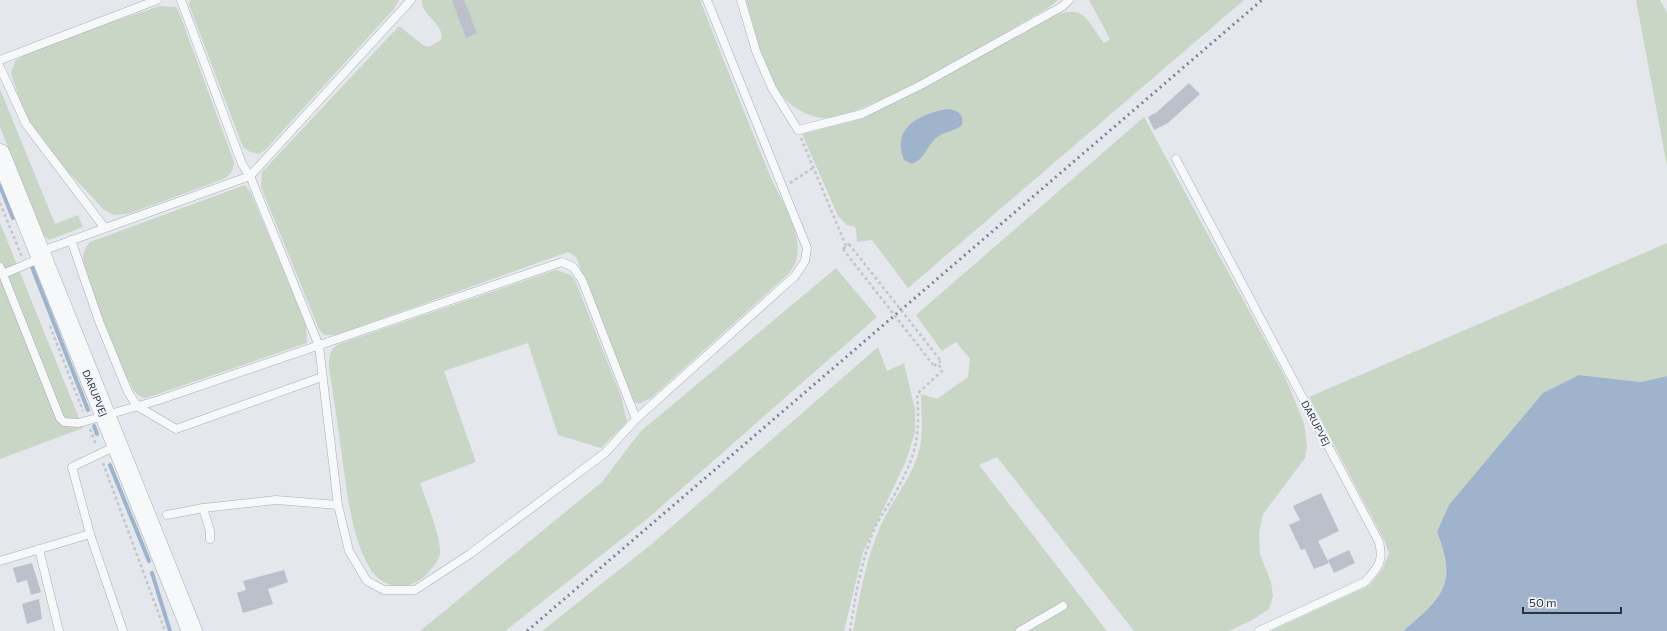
<svg xmlns="http://www.w3.org/2000/svg" width="1667" height="631" viewBox="0 0 1667 631" font-family="Commissioner,sans-serif">
  <style>
    .green { fill: #c9d6c5 }
    .water { fill: #9fb4cc }
    .lines { fill: none; stroke-linecap: round; stroke-linejoin: round }
    .stream { stroke: #9fb4cc; stroke-width: 4 }
    .building { fill: #bbc0ca }
    .service-casing { stroke: #a9aeb7; stroke-width: 9 }
    .tertiary-casing { stroke: #a9aeb7; stroke-width: 21 }
    .path { stroke: #c2c5cb; stroke-width: 2.5; stroke-dasharray: 3 3; stroke-linecap: butt }
    .service { stroke: #f7f8fa; stroke-width: 8 }
    .tertiary { stroke: #f7f8fa; stroke-width: 20 }
    .rail { stroke: #7d8696; stroke-width: 3; stroke-dasharray: 2 4; stroke-linecap: butt }
    .path-bridge { stroke: #c2c5cb; stroke-width: 2.5; stroke-dasharray: 3 3; stroke-linecap: butt }
    .labels { text-anchor: middle; stroke-width: 4; stroke-linejoin: round; paint-order: stroke }
    .street-label { font-size: 10px; fill: #2b3445; stroke: #f4f6f9 }
  </style>
  <rect width="100%" height="100%" fill="#e4e7ec"/>
  <!-- green -->
  <g class="green">
    <path d="M190 0H399L394 9 265 150 259 154 250 152 243 147 189 5Z"/>
    <path d="M422 0H700C723 59 747 119 771 178 778 194 793 218 796 234 799 251 799 264 786 276L651 398 639 404 634 402 629 395 576 257 568 252 336 335H324L319 329 261 187 262 172 399 26 423 45 429 47 441 40C446 24 420 15 422 0Z"/>
    <path d="M746 0H1058L1048 8C993 40 938 74 880 100 865 106 848 116 831 118 816 120 795 110 785 99 763 76 755 29 746 0Z"/>
    <path d="M1089 0H1244L908 288 872 240 857 242 856 229 854 226 847 225 838 216 802 134 860 119 1053 16C1086 3 1087 22 1104 43L1110 39Z"/>
    <path d="M1636 0H1660L1667 13V166Z"/>
    <path d="M160 6 176 7 179 12 234 162C233 172 230 176 221 180L128 214 114 215 103 209C80 183 51 157 32 128 22 112 17 91 11 73L15 61 27 54 106 24Z"/>
    <path d="M0 89 55 224 78 215 83 227 49 240 43 235 0 127Z"/>
    <path d="M1144 117 1285 377 1304 423 1307 447 1305 458 1263 514 1259 533 1260 554 1271 582 1273 596 1269 609 1252 620 1229 631H1134L997 457 979 465 1107 631H1027L1067 607 1063 603 1016 631H853C860 595 866 559 881 525 892 500 912 478 919 451 924 433 921 412 921 394L937 399 968 377 970 359 956 342 942 351 916 315Z"/>
    <path d="M245 185 251 193 306 324 307 343 146 398C138 397 134 391 131 385 120 366 82 273 83 255 84 250 87 246 90 242Z"/>
    <path d="M0 223 83 428 0 459Z"/>
    <path d="M1667 243V376L1641 382 1579 375 1437 532C1458 585 1442 598 1403 631H1271L1370 585 1383 568 1389 553 1384 540 1309 397Z"/>
    <path d="M836 268 877 317 647 519 505 631H420L602 482 640 432Z"/>
    <path d="M556 270 571 275 575 280 621 396 627 422 601 448 558 435 528 343 444 371 476 462 420 483C426 500 441 537 440 553 439 559 435 565 431 569 415 592 383 592 369 567 352 536 348 499 343 464 339 432 334 400 329 368 329 357 329 349 339 344Z"/>
    <path d="M878 347 887 371 904 363 915 410V432L906 461 863 552 844 631H542L653 543Z"/>
  </g>
  <!-- water -->
  <g class="water">
    <path d="M947 109C957 110 964 113 962 125 954 132 944 131 936 138 926 147 926 158 912 164L904 160C891 127 920 114 947 109Z"/>
    <path d="M1579 375 1641 382 1667 376V631H1403C1442 598 1458 585 1437 532L1449 505 1543 393Z"/>
  </g>
  <g class="lines">
    <!-- stream -->
    <g class="stream">
      <path d="M0 186 13 218"/>
      <path d="M32 267 88 410"/>
      <path d="M94 426 97 434"/>
      <path d="M110 465 149 561"/>
      <path d="M152 573 170 631"/>
    </g>
  </g>
  <!-- building -->
  <g class="building">
    <path d="M452 0H464L477 33 466 38Z"/>
    <path d="M1189 83 1200 94 1168 123 1154 130 1148 117 1157 112Z"/>
    <path d="M1321 493 1339 531 1318 541 1329 563 1314 569 1305 549 1301 550 1289 525 1300 520 1293 506Z"/>
    <path d="M1349 550 1355 563 1334 573 1328 560Z"/>
    <path d="M32 563 41 592 31 595 27 580 17 583 13 568Z"/>
    <path d="M284 570 288 582 268 589 273 604 243 613 237 593 246 590 243 581Z"/>
    <path d="M39 599 42 619 27 624 22 604Z"/>
  </g>
  <g class="lines">
    <defs>
      <g id="service">
        <path d="M181 0 242 164 250 176 319 346 338 505 349 551 367 581 384 590H415L470 554 605 453 636 419 795 276 805 261 807 248 707 0"/>
        <path d="M741 0 756 51 772 88 798 130 862 114 921 85 1063 6 1069 0"/>
        <path d="M0 60 157 0"/>
        <path d="M0 67 26 124 104 227"/>
        <path d="M1176 159 1379 542C1384 562 1378 567 1365 582L1259 631"/>
        <path d="M71 240 99 321 128 392 137 406 176 429 322 377"/>
        <path d="M39 252 250 176 411 0"/>
        <path d="M0 267 60 418 64 422 79 423 159 400 562 262 573 267 582 280 636 419"/>
        <path d="M3 274 41 258"/>
        <path d="M116 446 72 467 90 534 123 631"/>
        <path d="M203 508 210 531V539"/>
        <path d="M167 515 203 508 276 500 338 505"/>
        <path d="M39 549 59 631"/>
        <path d="M0 561 90 534"/>
        <path d="M1020 631 1063 606"/>
      </g>
      <path id="tertiary" d="M0 154 192 631"/>
    </defs>
    <!-- service casing -->
    <use href="#service" class="service-casing"/>
    <!-- tertiary casing -->
    <use href="#tertiary" class="tertiary-casing"/>
    <!-- path -->
    <g class="path">
      <path d="M801 138 846 246"/>
      <path d="M790 183 813 168"/>
      <path d="M0 203 22 257"/>
      <path d="M843 249 849 244"/>
      <path d="M50 326 83 411"/>
      <path d="M934 366 941 361"/>
      <path d="M90 429 96 445"/>
      <path d="M103 463 165 631"/>
      <path d="M850 631C855 598 861 561 874 530 880 516 890 504 897 490 917 453 920 435 917 394L942 371 938 363"/>
    </g>
    <!-- service -->
    <use href="#service" class="service"/>
    <!-- tertiary -->
    <use href="#tertiary" class="tertiary"/>
    <!-- rail -->
    <path class="rail" d="M527 631 1262 0"/>
    <!-- path-bridge -->
    <g class="path-bridge">
      <path d="M849 244 941 361"/>
      <path d="M843 249 934 366"/>
    </g>
  </g>
  <g class="labels">
    <!-- street labels -->
    <g class="street-label">
      <text transform="translate(95 393) rotate(68)" y="4">DARUPVEJ</text>
      <text transform="translate(1316 423) rotate(62)" y="4">DARUPVEJ</text>
    </g>
  </g>
  <!-- scale -->
  <path d="M1523 607v6h98v-6" fill="none" stroke="#2b3445" stroke-width="2"/>
  <text x="1529" y="607" font-size="12" fill="#2b3445" stroke="#f4f6f9" stroke-width="3" paint-order="stroke">50 m</text>
</svg>
